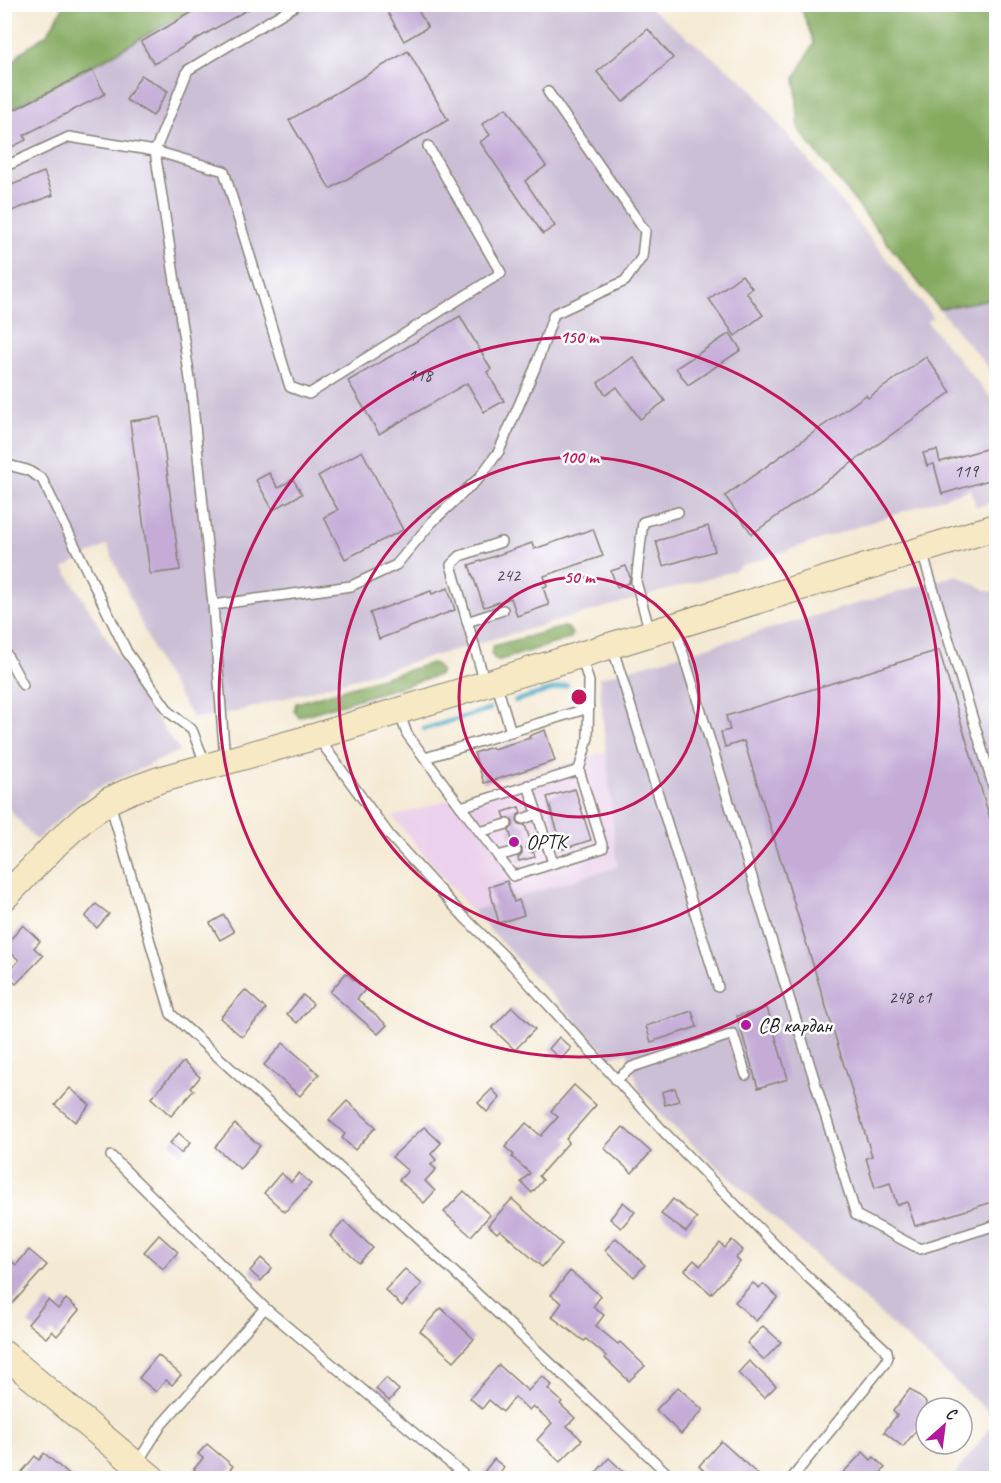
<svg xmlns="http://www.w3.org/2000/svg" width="1001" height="1483" viewBox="0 0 1001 1483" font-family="Caveat,sans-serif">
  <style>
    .built { fill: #ebd1eb }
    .industrial { fill: #cbbfd5 }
    .forest { fill: #85aa60; stroke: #50633e; stroke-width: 1.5 }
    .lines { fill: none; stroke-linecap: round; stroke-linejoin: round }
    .stream { stroke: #44a7c4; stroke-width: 4.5 }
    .building { fill: #c4acd7 }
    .lane-casing { stroke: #888278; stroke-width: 12 }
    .secondary-casing { stroke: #888278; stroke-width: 28 }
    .lane { stroke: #fff; stroke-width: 9 }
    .secondary { stroke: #f6e9c3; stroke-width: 26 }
    .ring { fill: none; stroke: #c2185b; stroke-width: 3 }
    .poi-dot { fill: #b5179e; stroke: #fff; stroke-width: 2 }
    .labels { text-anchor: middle; stroke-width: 5; stroke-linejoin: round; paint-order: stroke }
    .number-label { font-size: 18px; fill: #46404b }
    .poi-label { font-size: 21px; fill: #1c1c1c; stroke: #fff; text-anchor: start }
    .centre { fill: #c2185b; stroke: #fff; stroke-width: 3 }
    .ring-label { font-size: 18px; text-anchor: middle; font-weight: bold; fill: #c2185b; stroke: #fff; stroke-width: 5; stroke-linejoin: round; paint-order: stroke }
  </style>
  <rect width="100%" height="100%" fill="#fff"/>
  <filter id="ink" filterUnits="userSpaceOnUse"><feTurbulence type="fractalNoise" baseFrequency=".0167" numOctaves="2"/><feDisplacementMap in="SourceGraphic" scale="12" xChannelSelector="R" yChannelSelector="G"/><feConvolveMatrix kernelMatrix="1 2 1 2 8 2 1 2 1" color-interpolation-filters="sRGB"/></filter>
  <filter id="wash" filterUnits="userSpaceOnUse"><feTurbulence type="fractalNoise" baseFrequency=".008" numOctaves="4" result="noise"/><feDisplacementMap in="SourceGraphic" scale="24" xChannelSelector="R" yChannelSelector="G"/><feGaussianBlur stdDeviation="1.35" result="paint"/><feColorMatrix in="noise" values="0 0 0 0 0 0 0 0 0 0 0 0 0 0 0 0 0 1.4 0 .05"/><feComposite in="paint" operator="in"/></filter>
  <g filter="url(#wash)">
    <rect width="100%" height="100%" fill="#f4e9d3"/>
    <!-- built -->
    <path class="built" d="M606 751 617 867 472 911 393 817Z"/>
    <!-- industrial -->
    <g class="industrial">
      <path d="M199 5H646L748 85 933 317 927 322 996 404V501L976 507 970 489 741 566 734 571 236 712 193 718 159 664 107 545 64 568 150 709 180 751 91 791 36 840 5 805V112L105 59Z"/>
      <path d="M996 298V377L939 309Z"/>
      <path d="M957 575 990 592 996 590V1419L665 1119 640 1091 627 1052 610 1057 472 911 617 867 599 678Z"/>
      <path d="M996 1420V1478H952Z"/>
    </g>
    <!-- forest -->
    <g class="forest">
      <path d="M64 5V4L199 5 105 59 5 112V76L20 53 48 33Z"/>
      <path d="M800 5H996V298L939 309 799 130 795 78 814 43Z"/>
      <path d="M563 627 568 628 572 634 570 639 497 661 491 654 493 646Z"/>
      <path d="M432 663 437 665 441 671 439 675 299 717 294 711 296 703Z"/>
    </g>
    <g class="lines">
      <!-- stream -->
      <g class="stream">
        <path d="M515 701 567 685"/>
        <path d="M424 729 490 709"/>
      </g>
    </g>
    <g id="blocks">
      <!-- building -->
      <g class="building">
        <path d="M206 4H257L154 64 141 42Z"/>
        <path d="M383 4H414L428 27 404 41Z"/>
        <path d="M648 29 673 58 623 102 597 72Z"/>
        <path d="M408 51 448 120 330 189 289 120Z"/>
        <path d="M92 70 105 94 24 135 26 140 4 151V115Z"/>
        <path d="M141 75 168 91 153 116 126 100Z"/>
        <path d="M506 108 546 166 525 181 555 226 543 234 480 142 490 135 482 124Z"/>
        <path d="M44 172 53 195 4 214V188Z"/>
        <path d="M742 275 752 288 746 292 763 315 735 336 709 299Z"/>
        <path d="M460 316 491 369 487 372 504 401 484 412 467 383 379 434 348 381Z"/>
        <path d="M730 333 741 350 688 385 676 368Z"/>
        <path d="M633 357 665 401 640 419 617 387 606 395 598 383Z"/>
        <path d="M926 357 951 392 752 534 725 496 866 395 868 398Z"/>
        <path d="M160 417 180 570 150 574 130 421Z"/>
        <path d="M996 446V478L942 494 934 464 927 466 923 453 937 450 940 462Z"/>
        <path d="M362 451 403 530 345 559 324 517 338 510 318 476Z"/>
        <path d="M269 473 278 488 293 479 302 494 273 510 256 480Z"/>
        <path d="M708 526 715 551 663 566 656 541Z"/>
        <path d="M593 529 603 556 544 576 547 586 543 587 549 605 517 616 511 598 484 607 469 565 532 543 534 549Z"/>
        <path d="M626 566 630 577 629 583 617 587 611 571Z"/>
        <path d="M448 588 455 610 379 639 370 613 431 591 432 594Z"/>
        <path d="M939 650 996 838V1201L915 1226 907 1202 897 1205 890 1183 875 1188 866 1158 872 1156 744 741 725 747 721 732 730 730 726 716Z"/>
        <path d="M545 730 555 761 484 783 474 753 492 747 493 749 530 738 529 736Z"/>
        <path d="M575 789 591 840 563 849 547 797Z"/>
        <path d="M519 807 521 813 518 815 517 821 519 824 525 825 530 840 526 844V848L530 852 534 853 535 857 519 861 518 858 522 853V849L518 845H514L509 830 513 826V822L509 818H505L503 812Z"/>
        <path d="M507 881 514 902 519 900 524 915 499 923 489 887Z"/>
        <path d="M96 904 109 914 97 928 85 917Z"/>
        <path d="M224 915 234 932 220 940 210 923Z"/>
        <path d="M23 925 40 941 34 948 43 956 16 984 6 976 19 960 4 947Z"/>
        <path d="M346 973 365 990 357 999 387 1025 378 1034 330 992Z"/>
        <path d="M245 990 266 1009 242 1037 220 1018Z"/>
        <path d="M303 995 313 1004 297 1023 287 1014Z"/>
        <path d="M512 1007 535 1029 515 1050 492 1028Z"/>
        <path d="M767 1008 788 1079 758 1088 737 1016Z"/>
        <path d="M692 1011 697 1027 651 1042 646 1026Z"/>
        <path d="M559 1037 571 1048 561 1059 549 1049Z"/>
        <path d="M283 1043 319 1074 300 1096 264 1065Z"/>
        <path d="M183 1062 200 1077 191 1088 194 1090 171 1116 151 1098Z"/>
        <path d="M574 1085 596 1105 566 1139 569 1142 539 1176 543 1180 532 1193 521 1182 530 1173 512 1157 514 1155 505 1147 526 1123 541 1136 558 1117 551 1111Z"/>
        <path d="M70 1088 90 1105 75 1122 55 1105Z"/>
        <path d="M675 1088 679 1101 665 1105 662 1092Z"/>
        <path d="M492 1089 500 1098 487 1112 478 1103Z"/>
        <path d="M347 1101 376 1127 355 1150 342 1138 345 1134 329 1120Z"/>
        <path d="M235 1124 260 1146 240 1169 215 1147Z"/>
        <path d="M424 1127 441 1143 431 1154 436 1160 431 1165 436 1169 425 1181 435 1191 424 1203 399 1180 408 1171 392 1157Z"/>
        <path d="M623 1127 651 1152 632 1173 604 1148Z"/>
        <path d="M179 1133 190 1143 181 1153 170 1143Z"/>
        <path d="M281 1173 291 1182 299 1173 311 1184 285 1212 264 1193Z"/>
        <path d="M464 1191 490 1215 471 1236 444 1212Z"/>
        <path d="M512 1199 562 1244 542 1267 500 1230 497 1233 488 1225Z"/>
        <path d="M673 1199 697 1218 686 1232 661 1214Z"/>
        <path d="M623 1202 635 1212 621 1228 610 1219Z"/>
        <path d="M344 1221 373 1248 359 1263 330 1236Z"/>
        <path d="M159 1235 178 1252 163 1269 144 1252Z"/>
        <path d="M616 1238 645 1265 634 1277 605 1250Z"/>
        <path d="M732 1240 743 1250 736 1258 740 1262 711 1294 685 1270 694 1260 700 1266 720 1243 725 1248Z"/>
        <path d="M29 1250 47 1265 4 1313V1255L16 1265Z"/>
        <path d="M261 1258 272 1268 261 1281 250 1271Z"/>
        <path d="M405 1269 422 1284 402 1306 385 1290Z"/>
        <path d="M570 1271 601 1296 593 1307 604 1315 596 1326 618 1344 620 1342 645 1366 629 1381 605 1358 606 1356 586 1339 584 1341 552 1317 562 1303 551 1295Z"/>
        <path d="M753 1283 759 1288 763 1284 778 1297 756 1321 735 1302Z"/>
        <path d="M66 1299 79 1310 57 1336 52 1331 46 1338 28 1324 48 1300 58 1309Z"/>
        <path d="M441 1308 474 1339 454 1361 420 1331Z"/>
        <path d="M763 1326 781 1342 764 1360 747 1343Z"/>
        <path d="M158 1355 181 1375 172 1385 166 1380 156 1392 139 1378Z"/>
        <path d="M749 1361 776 1386 764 1398 738 1373Z"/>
        <path d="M499 1365 528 1391 542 1376 552 1385 548 1389 562 1402 560 1404 575 1418 567 1426 582 1440 560 1462 537 1440 552 1423 533 1406 529 1410 515 1397 503 1412 489 1400 482 1409 470 1398Z"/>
        <path d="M386 1378 399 1390 389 1401 376 1389Z"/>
        <path d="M678 1387 703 1410 681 1434 656 1410Z"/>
        <path d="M910 1389 926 1402V1418L903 1447 884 1432 897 1415 893 1411Z"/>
        <path d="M721 1441 763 1479H713L699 1466Z"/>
        <path d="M207 1444 233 1466 222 1479H204L194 1469 203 1458 198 1454Z"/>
        <path d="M863 1452 871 1460 874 1457 885 1468 875 1479H837Z"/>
        <path d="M44 1453 74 1479H16L35 1456 39 1460Z"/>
        <path d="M609 1458 631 1479H590Z"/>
        <path d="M494 1459 504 1467 495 1479H492L484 1472Z"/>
      </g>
    </g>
  </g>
  <g filter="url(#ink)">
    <use href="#blocks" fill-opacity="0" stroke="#888278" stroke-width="1.5"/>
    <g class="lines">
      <defs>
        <g id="lane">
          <path d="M298 4 188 70 155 151 224 171 290 387 309 394 501 273 428 146"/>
          <path d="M4 167 69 137 155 151 191 386 213 605 225 760"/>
          <path d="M4 464 27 470 42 479 127 652 170 713 192 730 206 765"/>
          <path d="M922 552 996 795"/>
          <path d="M213 605 351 586 396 565 432 522 480 477 499 451 535 368 554 314 625 281 642 257 645 231 548 92"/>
          <path d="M467 622 503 610"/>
          <path d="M675 627 856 1215 920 1249 996 1225"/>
          <path d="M650 632 636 582 643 522 678 512"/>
          <path d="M612 646 718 987"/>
          <path d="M4 650 23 685"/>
          <path d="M496 682 511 732"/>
          <path d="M485 683 451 565 460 556 501 542"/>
          <path d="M399 712 407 734 461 807 579 770 588 738 589 682 581 655"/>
          <path d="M318 738 390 836 465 918 504 956 665 1133 791 1261 887 1351 888 1357 886 1362 792 1478"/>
          <path d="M425 758 589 708"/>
          <path d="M528 785 553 863"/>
          <path d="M110 803 171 1014 453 1271 672 1478"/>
          <path d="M461 807 513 876 603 848 579 770"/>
          <path d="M523 819 537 814"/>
          <path d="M480 832 507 824"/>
          <path d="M532 846 546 842"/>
          <path d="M498 856 516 851"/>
          <path d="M616 1080 632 1067 733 1034 746 1075"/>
          <path d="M111 1156 265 1308 463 1474"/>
          <path d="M137 1463 162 1424 265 1308"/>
          <path d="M995 1478 996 1476"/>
        </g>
        <g id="secondary">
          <path d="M4 898 58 842 86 817 110 800 132 790 159 780 317 736 996 527"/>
          <path d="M4 1354 152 1478"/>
        </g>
      </defs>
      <!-- lane casing -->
      <use href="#lane" class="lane-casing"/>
      <!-- secondary casing -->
      <use href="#secondary" class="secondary-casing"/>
      <!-- lane -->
      <use href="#lane" class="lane"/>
      <!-- secondary -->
      <use href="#secondary" class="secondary"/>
    </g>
  </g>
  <!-- distance rings -->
  <g class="ring">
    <circle cx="579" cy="697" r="120"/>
    <circle cx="579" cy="697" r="240"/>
    <circle cx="579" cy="697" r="360"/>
  </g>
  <!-- markers -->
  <g class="poi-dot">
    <circle cx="514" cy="842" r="6"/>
    <circle cx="746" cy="1025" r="6"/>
  </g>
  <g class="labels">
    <!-- number labels -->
    <g class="number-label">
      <text x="420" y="381">118</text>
      <text x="966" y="477">119</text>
      <text x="508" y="581">242</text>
      <text x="910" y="1003">248 с1</text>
    </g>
    <!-- poi labels -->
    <g class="poi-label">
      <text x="526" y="849">ОРТК</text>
      <text x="758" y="1032">СВ кардан</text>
    </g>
  </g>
  <circle cx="579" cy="697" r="9" class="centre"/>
  <g class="ring-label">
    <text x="579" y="343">150 m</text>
    <text x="579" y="463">100 m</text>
    <text x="579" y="583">50 m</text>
  </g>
  <!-- margin -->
  <rect width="1001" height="1483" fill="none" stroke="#fff" stroke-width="24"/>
  <!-- north arrow -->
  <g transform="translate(944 1426) rotate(28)"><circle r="28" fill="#ffffff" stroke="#a4a4a4" stroke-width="1.5"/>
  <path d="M0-4.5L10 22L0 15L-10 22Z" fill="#b5179e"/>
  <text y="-9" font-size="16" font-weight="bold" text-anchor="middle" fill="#1c1c1c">С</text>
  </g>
</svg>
